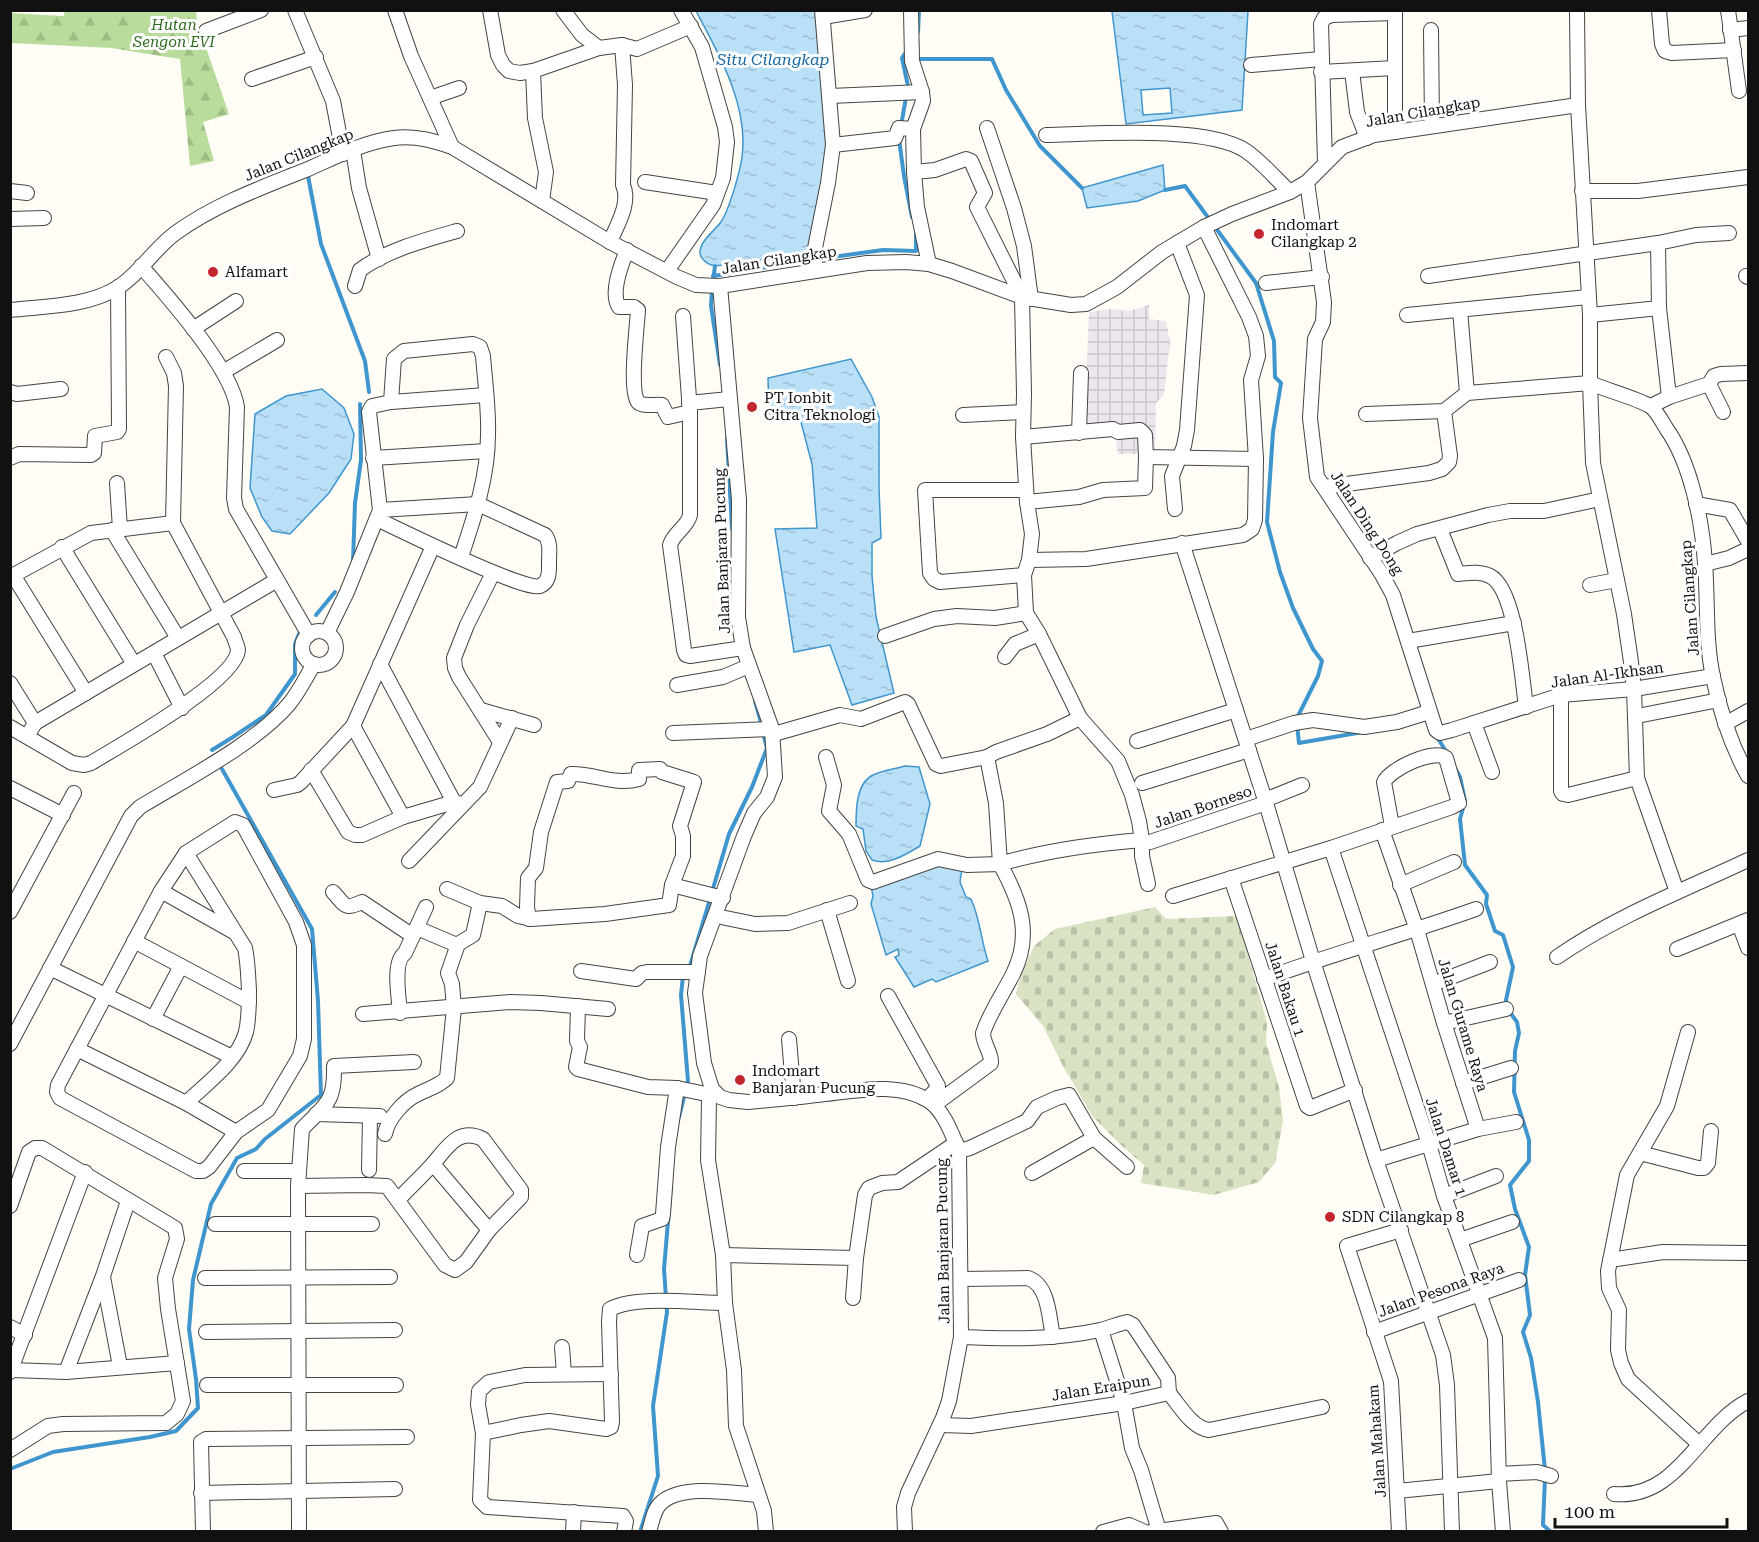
<svg xmlns="http://www.w3.org/2000/svg" width="1759" height="1542" viewBox="0 0 1759 1542" font-family="'Roboto Serif',serif">
  <style>
    .industrial { fill: url(#industrial-grid) }
    .forest { fill: url(#forest-firs) }
    .cemetery { fill: url(#cemetery-stones) }
    .water { fill: url(#water-ripples); stroke: #3f96cf; stroke-width: 1.5; fill-rule: evenodd }
    .lines { fill: none; stroke-linecap: round; stroke-linejoin: round }
    .stream { stroke: #3f96cf; stroke-width: 4 }
    .minor-casing { stroke: #444; stroke-width: 16 }
    .minor { stroke: #fff; stroke-width: 14 }
    .poi-dot { fill: #c4262e; stroke: #fff; stroke-width: 2 }
    .labels { text-anchor: middle; stroke-width: 6; stroke-linejoin: round; paint-order: stroke }
    .park-label { font-size: 15px; font-style: italic; fill: #2f6b1f; stroke: #fff }
    .street-label { font-size: 15px; fill: #111; stroke: #fff }
    .poi-label { font-size: 15px; fill: #111; stroke: #fff; text-anchor: start }
    .water-label { font-size: 16px; font-style: italic; fill: #1768a6; stroke: #fff }
  </style>
  <defs>
    <pattern id="industrial-grid" width="8" height="8" patternUnits="userSpaceOnUse" patternTransform="scale(1.5)"><rect width="8" height="8" fill="#eee6ef"/><path d="M0 4h8M4 0v8" fill="none" stroke="#cbc4cc"/></pattern>
    <pattern id="forest-firs" width="22" height="20" patternUnits="userSpaceOnUse" patternTransform="scale(1.5)"><rect width="22" height="20" fill="#b9dc9c"/><path d="M5 1l3.5 6h-7zM16 11l3.5 6h-7z" fill="#9ebc85"/></pattern>
    <pattern id="cemetery-stones" width="16" height="16" patternUnits="userSpaceOnUse" patternTransform="scale(1.5)"><rect width="16" height="16" fill="#d9e3c4"/><path d="M2 7V4a2 2 0 0 1 4 0v3zM10 15v-3a2 2 0 0 1 4 0v3z" fill="#b9c2a7"/></pattern>
    <pattern id="water-ripples" width="26" height="14" patternUnits="userSpaceOnUse" patternTransform="scale(1.5)"><rect width="26" height="14" fill="#b9e0f7"/><path d="M2 4q2-2 4 0t4 0M15 11q2-2 4 0t4 0" fill="none" stroke="#9ebfd3"/></pattern>
  </defs>
  <rect width="100%" height="100%" fill="#fffdf5"/>
  <!-- industrial -->
  <path class="industrial" d="M1149 305V319L1166 321 1170 342 1164 395 1156 403 1155 454H1118L1115 433 1084 434 1089 312 1110 309 1129 311Z"/>
  <!-- forest -->
  <path class="forest" d="M65 10 196 11 197 22 229 114 203 122 214 161 190 166 180 59 111 48 11 43 10 13 64 16Z"/>
  <!-- cemetery -->
  <path class="cemetery" d="M1155 907 1166 919 1237 916 1267 1022 1266 1043 1279 1087 1283 1121 1275 1163 1259 1182 1214 1195 1141 1183 1144 1165 1122 1146 1093 1117 1064 1068 1043 1026 1016 994 1021 975 1034 946 1055 929Z"/>
  <!-- water -->
  <g class="water">
    <path d="M696 11H816L828 167 812 253 715 266C706 264 697 257 701 247 704 238 715 230 721 222 729 210 740 172 742 157 749 106 719 54 696 11Z"/>
    <path d="M1112 11H1248L1242 110 1126 124ZM1170 88 1172 113 1143 115 1141 90Z"/>
    <path d="M1163 165 1165 190 1138 201 1087 208 1082 188Z"/>
    <path d="M851 359 872 397 879 417V488L881 538 872 543V576L876 617 894 693 852 705 830 645 794 652 775 529 817 528 812 464 798 411 769 414 768 378Z"/>
    <path d="M322 389 344 408 354 434 351 459 329 493 290 534 272 531 262 517 250 488 255 414 286 396Z"/>
    <path d="M905 766 919 767 930 804 920 846C905 855 888 866 872 860L866 851 863 829 856 826C856 810 856 783 873 775 883 770 895 769 905 766Z"/>
    <path d="M941 862 962 869 960 882 966 897 971 899C980 918 981 941 988 961L936 982 932 979 914 987 895 957 899 955 898 949 886 955 871 904 873 896 871 886Z"/>
  </g>
  <g class="lines">
    <!-- stream -->
    <g class="stream">
      <path d="M918 32 919 10"/>
      <path d="M915 59H992L1006 90 1040 146 1082 188"/>
      <path d="M901 126 908 86 902 58 908 49"/>
      <path d="M899 139 904 176 912 217"/>
      <path d="M308 176 321 244 365 361 369 392"/>
      <path d="M1165 190 1185 186 1256 283 1274 341 1275 377 1281 383 1273 432 1267 522 1280 572 1293 608 1313 649 1322 661 1318 676 1297 718"/>
      <path d="M818 259 883 250 916 251V231"/>
      <path d="M713 276 805 261"/>
      <path d="M713 282 715 266"/>
      <path d="M712 289 711 306 720 365"/>
      <path d="M727 438 732 529"/>
      <path d="M353 562 355 503 361 460 360 404"/>
      <path d="M316 615 335 592"/>
      <path d="M755 701 762 726"/>
      <path d="M1297 725 1299 743 1363 732"/>
      <path d="M1437 737 1449 756"/>
      <path d="M212 750 233 737 266 715 295 674V644L299 634"/>
      <path d="M1455 768 1460 777 1465 801 1460 819 1465 865 1487 895 1486 904 1495 931 1503 935 1513 967 1505 1005"/>
      <path d="M712 892 729 834 752 787 767 748 763 733"/>
      <path d="M687 968 690 966 710 899"/>
      <path d="M1509 1011 1517 1022 1519 1033 1515 1051 1514 1092 1529 1140V1161L1510 1185 1515 1209 1529 1247 1525 1275 1530 1315 1523 1332 1531 1358 1538 1402 1545 1470"/>
      <path d="M679 1117 688 1081 681 995 683 976"/>
      <path d="M10 1469 53 1452 150 1437 176 1431 198 1408 196 1379 189 1329 193 1280 211 1204 237 1158 256 1149 265 1139 321 1095 318 1001 312 929 222 769"/>
      <path d="M1545 1478 1543 1525 1551 1532"/>
      <path d="M640 1532 658 1476 653 1406 667 1312 664 1269 671 1186"/>
    </g>
    <defs>
      <g id="minor">
        <path d="M295 10 333 101 343 154"/>
        <path d="M395 10 411 56 452 147"/>
        <path d="M490 10 498 55 503 65 509 71 520 73 533 71 599 48 622 45 637 49 691 26"/>
        <path d="M563 10 582 35 599 48"/>
        <path d="M911 10 912 61 922 92 923 101 913 129 914 172 917 207 929 264"/>
        <path d="M1577 10 1578 105 1590 315V383C1606 390 1636 398 1650 406 1656 410 1662 421 1666 428 1691 463 1702 520 1705 563 1708 601 1705 639 1713 677 1720 712 1731 745 1748 776"/>
        <path d="M1659 10 1662 44 1665 51 1672 53 1734 50"/>
        <path d="M1728 10 1739 91"/>
        <path d="M823 17 865 10"/>
        <path d="M1431 30 1432 126"/>
        <path d="M1730 30 1748 28"/>
        <path d="M206 31 261 10"/>
        <path d="M1251 65 1321 59"/>
        <path d="M533 71 535 118 546 172 542 201"/>
        <path d="M1352 71 1357 112 1367 138"/>
        <path d="M1321 72 1395 68"/>
        <path d="M252 79 316 57"/>
        <path d="M830 96 922 92"/>
        <path d="M430 98 459 88"/>
        <path d="M987 128 1014 208 1024 246 1031 299"/>
        <path d="M1395 132V10"/>
        <path d="M1046 135C1094 134 1208 125 1246 151 1262 162 1276 179 1290 192"/>
        <path d="M833 145 895 138 899 128 913 129"/>
        <path d="M353 150 359 188 379 259"/>
        <path d="M1325 163 1321 24 1324 18 1332 15 1395 13"/>
        <path d="M914 172 935 170 966 159 971 161 985 193 977 207 1022 297 1024 394 1023 437 1027 502 1032 534 1029 560 1024 575 1026 613 1039 634 1080 718 1118 761 1132 795 1139 821 1142 840V856L1148 884"/>
        <path d="M645 182 717 193"/>
        <path d="M1307 182 1324 302 1323 322 1315 339 1310 418 1317 477 1381 573 1393 595 1436 730 1440 733 1452 730 1561 695 1634 689 1713 676"/>
        <path d="M10 191 27 193"/>
        <path d="M1582 191H1638L1748 177"/>
        <path d="M10 219 44 218"/>
        <path d="M610 242C617 225 631 203 623 185L625 85 622 45"/>
        <path d="M1658 243 1659 308 1669 397"/>
        <path d="M627 250C621 265 610 293 619 307H634L638 310C637 328 629 390 638 402 643 407 655 404 662 405L668 417 690 412"/>
        <path d="M141 266C168 297 231 367 237 407L234 498 236 509 309 635"/>
        <path d="M667 271 713 205 723 178 727 142 725 127 702 47 681 10"/>
        <path d="M815 271V248L828 183 833 145 822 10"/>
        <path d="M1428 276 1658 243 1696 235 1729 233"/>
        <path d="M1746 276 1748 277"/>
        <path d="M1266 283 1322 277"/>
        <path d="M355 286 360 270C387 250 425 240 457 231"/>
        <path d="M720 286 739 500 738 617 743 648 772 729 775 777 767 797 754 813 744 836 700 956 695 993 704 1063 712 1089 720 1097 729 1100 748 1102C771 1100 793 1098 816 1095 851 1092 897 1080 929 1101 944 1111 952 1134 959 1151L961 1337 949 1401 943 1418 908 1493 904 1507 905 1532"/>
        <path d="M10 310C45 306 86 307 117 288 140 274 155 247 177 232 216 204 263 187 308 169 335 157 364 142 394 138 413 135 433 140 452 147L610 242 677 277 696 285 720 286 867 263 906 262 929 264 952 271 1022 297 1071 305 1086 304 1117 287 1162 252 1204 227 1232 214 1290 192 1307 182 1342 147 1374 135 1578 105"/>
        <path d="M1460 310 1467 393"/>
        <path d="M1407 315 1588 297"/>
        <path d="M1590 315 1659 308"/>
        <path d="M683 316 690 412V515C687 528 674 532 670 545L684 650 686 655 690 656 743 648"/>
        <path d="M193 329 236 301"/>
        <path d="M223 372 277 340"/>
        <path d="M1709 384 1723 412"/>
        <path d="M10 392 17 394 61 389"/>
        <path d="M391 402 394 359 404 351 473 344 480 347 483 356C485 382 489 409 488 435 488 477 474 518 461 557"/>
        <path d="M689 403 729 399"/>
        <path d="M1651 406 1669 397 1709 384 1714 376 1721 374 1748 373"/>
        <path d="M1366 414 1444 411 1467 393 1590 383 1593 463 1624 614 1631 662 1634 689 1637 778 1677 892"/>
        <path d="M963 415 1023 412"/>
        <path d="M1079 433 1081 373"/>
        <path d="M1023 437 1113 429 1118 432 1140 430 1145 435 1146 457 1256 459"/>
        <path d="M10 458 19 454 91 455 94 453 95 436 117 432 119 429 118 287"/>
        <path d="M373 458 487 451"/>
        <path d="M117 483 120 529"/>
        <path d="M1324 487 1429 473 1442 469 1449 462 1450 456 1444 411"/>
        <path d="M1027 502 1079 497 1103 490 1145 488 1146 457"/>
        <path d="M1696 504 1730 510 1748 541"/>
        <path d="M1175 509 1172 476 1184 446 1187 430 1197 295 1177 243"/>
        <path d="M377 519C398 529 526 592 540 586 550 582 549 571 549 562 549 552 551 543 545 535L478 504 380 510"/>
        <path d="M1440 529 1458 574C1469 573 1480 571 1490 576 1516 589 1522 679 1526 707"/>
        <path d="M112 530 178 638"/>
        <path d="M1182 543 1266 803 1313 961 1376 1160 1443 1355 1447 1385 1452 1532"/>
        <path d="M62 547 134 664"/>
        <path d="M1370 558 1397 543 1417 534 1488 515 1510 511H1544L1600 499"/>
        <path d="M1029 560 1086 559 1243 535 1252 529 1255 520 1256 459 1251 380 1258 356 1256 336 1249 317 1204 227"/>
        <path d="M1705 564 1729 558 1748 549"/>
        <path d="M493 573 467 625 454 658 455 668 459 677 500 742"/>
        <path d="M13 575 86 693"/>
        <path d="M1024 575 940 582 934 579 930 573 925 490H1026"/>
        <path d="M10 577 91 533 173 523"/>
        <path d="M1590 585 1617 580"/>
        <circle cx="319" cy="648" r="17"/>
        <path d="M327 633 347 592 380 510 369 412 372 406 391 402 486 395"/>
        <path d="M885 636 934 619 957 616 995 618 1026 613"/>
        <path d="M1408 641 1514 623"/>
        <path d="M154 653 182 708"/>
        <path d="M1005 657 1015 644 1039 634"/>
        <path d="M380 664 454 802"/>
        <path d="M10 683 35 723"/>
        <path d="M677 685 723 677 749 666"/>
        <path d="M1561 695V791L1563 794 1568 795 1637 778"/>
        <path d="M481 710 534 725"/>
        <path d="M1637 716 1719 700"/>
        <path d="M1080 718 1047 734 996 752 987 757 996 803 1000 864C1047 850 1093 844 1142 840"/>
        <path d="M1474 723 1492 772"/>
        <path d="M1725 724 1748 711"/>
        <path d="M353 726 403 817"/>
        <path d="M10 727 72 763 84 765 91 763C119 746 236 681 238 650 238 647 235 641 234 637L173 523 176 386 174 373 166 357"/>
        <path d="M673 733 772 729"/>
        <path d="M774 734 840 715 861 719 905 702 908 704 936 764 941 766 987 757"/>
        <path d="M28 735 35 723 277 580"/>
        <path d="M1246 739 1294 723 1313 720 1364 727 1397 722 1429 712"/>
        <path d="M1137 741 1236 710"/>
        <path d="M826 757 834 785 829 811 849 834 868 880 873 882 938 859 967 865 1000 864C1020 900 1033 934 1013 974 1003 994 990 1012 983 1033 983 1044 992 1053 991 1063L934 1105"/>
        <path d="M311 770 348 832 355 835H362L403 817 454 802 462 804"/>
        <path d="M1142 783 1249 750"/>
        <path d="M10 788 63 815"/>
        <path d="M274 790 297 785 301 782 353 726 433 546"/>
        <path d="M1265 800 1302 785"/>
        <path d="M235 822 243 825 296 922 304 945V1039L300 1056 268 1110 236 1132 209 1167 203 1171H196L60 1098 57 1092 58 1085 161 891 186 853Z"/>
        <path d="M1382 830 1417 930 1444 1023 1478 1129"/>
        <path d="M1150 842 1266 803"/>
        <path d="M1331 848 1429 1144 1444 1196 1495 1338 1499 1481 1503 1532"/>
        <path d="M186 853 245 948C248 962 248 975 249 990 249 1003 249 1019 246 1032 238 1061 207 1083 186 1103"/>
        <path d="M409 861 480 787 512 718"/>
        <path d="M1231 878 1307 1106 1310 1108 1355 1090"/>
        <path d="M672 885 723 898"/>
        <path d="M1400 885 1454 862"/>
        <path d="M447 889 480 903 502 906 518 916 531 919 605 914 669 905 672 885 683 856V836L680 826 694 782 662 772 660 769 639 770V779C614 786 594 773 571 774L568 781 557 782 541 832 536 868 528 878 527 907 529 919"/>
        <path d="M161 891 232 931"/>
        <path d="M333 892C346 906 344 910 362 902L413 936"/>
        <path d="M1173 896 1331 848 1452 807 1459 803 1446 758C1434 748 1390 769 1384 782L1392 826"/>
        <path d="M827 910 848 981"/>
        <path d="M10 912 74 793"/>
        <path d="M716 916 755 924 788 923 850 903"/>
        <path d="M1739 924 1748 948"/>
        <path d="M417 928 457 945"/>
        <path d="M134 941 249 1002"/>
        <path d="M1677 949 1748 920"/>
        <path d="M1557 957C1616 916 1684 890 1748 860"/>
        <path d="M50 968 232 1057"/>
        <path d="M581 971 636 979 642 973 647 972H698"/>
        <path d="M1264 979C1334 953 1406 934 1476 909"/>
        <path d="M1433 984 1490 962"/>
        <path d="M888 996 938 1086V1088L927 1099"/>
        <path d="M578 1006 577 1041 580 1047 576 1067 578 1069 648 1087 677 1088 711 1095"/>
        <path d="M400 1013C399 997 392 962 405 953L426 907"/>
        <path d="M363 1014 511 1002 541 1003 608 1009"/>
        <path d="M153 1019 181 966"/>
        <path d="M1444 1023 1506 1009"/>
        <path d="M1688 1032 1667 1106 1627 1175 1608 1271 1609 1288 1619 1310 1618 1350 1621 1363 1628 1379 1699 1444"/>
        <path d="M789 1039 794 1098"/>
        <path d="M10 1044 131 816 140 807C186 779 255 744 289 704 299 692 306 677 314 664"/>
        <path d="M77 1049 186 1103 236 1132"/>
        <path d="M1463 1083 1511 1068"/>
        <path d="M712 1091 709 1099 708 1160 723 1255 725 1303 734 1370 736 1426 764 1511 766 1532"/>
        <path d="M316 1114 380 1116"/>
        <path d="M385 1134C388 1119 403 1101 418 1094 428 1089 439 1086 447 1078L454 1008 452 984 448 973 458 944 473 935 480 903"/>
        <path d="M959 1151 970 1148 1027 1121 1037 1107 1057 1098 1069 1095 1094 1138 1127 1167"/>
        <path d="M1640 1153 1698 1168H1704L1708 1163 1711 1131"/>
        <path d="M1376 1160 1478 1129 1516 1122"/>
        <path d="M433 1164 489 1230"/>
        <path d="M369 1170 370 1116"/>
        <path d="M244 1171H299"/>
        <path d="M1032 1173 1094 1138"/>
        <path d="M298 1186 365 1185 387 1186 445 1265 455 1270 466 1262 489 1230 521 1197V1190L483 1139C457 1126 446 1150 431 1166 420 1178 409 1188 398 1200"/>
        <path d="M1444 1196 1496 1176"/>
        <path d="M10 1206 29 1152 35 1148H42L175 1228 177 1239 165 1278 168 1309 183 1401 177 1414 166 1423 63 1424 48 1426 10 1450"/>
        <path d="M215 1224H372"/>
        <path d="M1460 1240 1512 1222"/>
        <path d="M637 1255 642 1226 662 1219 663 1214 668 1147 677 1088"/>
        <path d="M723 1255 856 1258 853 1298"/>
        <path d="M856 1258 865 1195 869 1188 882 1183 898 1182 956 1143"/>
        <path d="M1610 1260 1663 1252 1748 1253"/>
        <path d="M103 1277 120 1366"/>
        <path d="M205 1278 390 1277"/>
        <path d="M961 1279 1028 1278C1049 1285 1049 1318 1053 1337"/>
        <path d="M10 1327 25 1335"/>
        <path d="M1101 1330 1124 1403 1132 1448 1141 1470 1159 1531"/>
        <path d="M206 1332 395 1330"/>
        <path d="M1374 1332 1519 1280"/>
        <path d="M961 1337C1008 1339 1054 1340 1100 1330 1109 1328 1118 1324 1127 1322L1133 1325 1168 1378 1169 1393"/>
        <path d="M562 1347 564 1374"/>
        <path d="M12 1370 66 1372 177 1363"/>
        <path d="M10 1372 85 1172"/>
        <path d="M66 1372 103 1276 128 1201"/>
        <path d="M611 1374 525 1375 489 1382 479 1391 478 1405 483 1433 480 1500 487 1507 623 1516 626 1521 624 1532"/>
        <path d="M207 1385H396"/>
        <path d="M940 1425 971 1426 1124 1403 1169 1393C1180 1406 1192 1428 1209 1430L1322 1407"/>
        <path d="M483 1433 521 1425 549 1421 606 1429 611 1427 612 1422 609 1321 610 1309C637 1295 694 1303 725 1303"/>
        <path d="M1499 1474 1537 1472 1551 1476"/>
        <path d="M1397 1491 1499 1481"/>
        <path d="M201 1493 395 1489"/>
        <path d="M1614 1494C1678 1500 1699 1426 1748 1401"/>
        <path d="M203 1532 201 1442 206 1439 407 1437"/>
        <path d="M299 1532 298 1186 302 1129C326 1104 335 1103 334 1066L414 1062"/>
        <path d="M573 1532 574 1512"/>
        <path d="M649 1532C652 1522 654 1508 662 1502 684 1484 731 1493 758 1495"/>
        <path d="M1103 1532 1129 1525 1145 1532"/>
        <path d="M1151 1532 1216 1523 1221 1532"/>
        <path d="M1399 1532 1391 1381 1347 1246 1401 1230"/>
      </g>
    </defs>
    <!-- minor casing -->
    <use href="#minor" class="minor-casing"/>
    <!-- minor -->
    <use href="#minor" class="minor"/>
  </g>
  <!-- markers -->
  <g class="poi-dot">
    <circle cx="1259" cy="234" r="6"/>
    <circle cx="213" cy="272" r="6"/>
    <circle cx="752" cy="407" r="6"/>
    <circle cx="740" cy="1080" r="6"/>
    <circle cx="1330" cy="1217" r="6"/>
  </g>
  <g class="labels">
    <!-- park labels -->
    <g class="park-label">
      <text x="174" y="30">Hutan<tspan x="174" dy="17">Sengon EVI</tspan></text>
    </g>
    <!-- street labels -->
    <g class="street-label">
      <text transform="translate(1423 112) rotate(-10)" y="5">Jalan Cilangkap</text>
      <text transform="translate(299 155) rotate(-22)" y="5">Jalan Cilangkap</text>
      <text transform="translate(779 260) rotate(-9)" y="5">Jalan Cilangkap</text>
      <text transform="translate(1367 523) rotate(57)" y="5">Jalan Ding Dong</text>
      <text transform="translate(722 551) rotate(-92)" y="5">Jalan Banjaran Pucung</text>
      <text transform="translate(1690 598) rotate(-94)" y="5">Jalan Cilangkap</text>
      <text transform="translate(1607 675) rotate(-8)" y="5">Jalan Al-Ikhsan</text>
      <text transform="translate(1203 807) rotate(-19)" y="5">Jalan Borneso</text>
      <text transform="translate(1285 989) rotate(72)" y="5">Jalan Bakau 1</text>
      <text transform="translate(1463 1025) rotate(73)" y="5">Jalan Gurame Raya</text>
      <text transform="translate(1446 1147) rotate(72)" y="5">Jalan Damar 1</text>
      <text transform="translate(943 1241) rotate(-91)" y="5">Jalan Banjaran Pucung</text>
      <text transform="translate(1441 1290) rotate(-20)" y="5">Jalan Pesona Raya</text>
      <text transform="translate(1101 1388) rotate(-9)" y="5">Jalan Eraipun</text>
      <text transform="translate(1377 1441) rotate(-94)" y="5">Jalan Mahakam</text>
    </g>
    <!-- poi labels -->
    <g class="poi-label">
      <text x="1271" y="230">Indomart<tspan x="1271" dy="17">Cilangkap 2</tspan></text>
      <text x="225" y="277">Alfamart</text>
      <text x="764" y="403">PT Ionbit<tspan x="764" dy="17">Citra Teknologi</tspan></text>
      <text x="752" y="1076">Indomart<tspan x="752" dy="17">Banjaran Pucung</tspan></text>
      <text x="1342" y="1222">SDN Cilangkap 8</text>
    </g>
    <!-- water labels -->
    <g class="water-label">
      <text x="773" y="65">Situ Cilangkap</text>
    </g>
  </g>
  <!-- border -->
  <rect width="1759" height="1542" fill="none" stroke="#111111" stroke-width="24"/>
  <!-- scale -->
  <path d="M1555 1518v9h172v-9" fill="none" stroke="#111111" stroke-width="3"/>
  <text x="1564" y="1518" font-size="18" fill="#111111" stroke="#ffffff" stroke-width="4.5" paint-order="stroke">100 m</text>
</svg>
